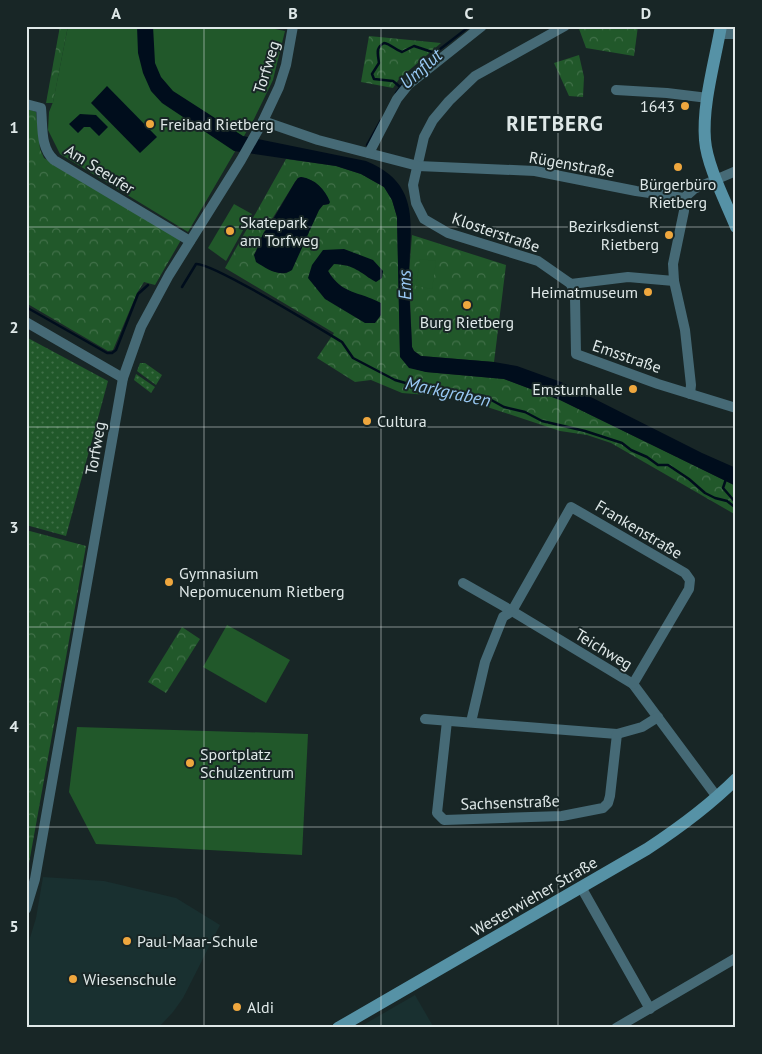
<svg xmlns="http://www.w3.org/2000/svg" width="762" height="1054" viewBox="0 0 762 1054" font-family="'PT Sans',sans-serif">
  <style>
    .built { fill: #193030 }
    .grass { fill: url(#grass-dots) }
    .park { fill: url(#park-crowns); fill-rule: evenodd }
    .garden { fill: #21582a }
    .water { fill: #000d1c }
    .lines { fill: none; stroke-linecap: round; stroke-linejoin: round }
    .stream { stroke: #000d1c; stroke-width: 2.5 }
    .street { stroke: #466a76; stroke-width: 10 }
    .secondary { stroke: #5692a6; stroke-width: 12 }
    .grid { fill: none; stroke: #dfe8e8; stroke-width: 1; stroke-opacity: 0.55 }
    .poi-dot { fill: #efa73e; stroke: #182626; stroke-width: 2 }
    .labels { text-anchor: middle; stroke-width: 4; stroke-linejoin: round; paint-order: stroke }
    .street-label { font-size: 16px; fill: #dfe8e8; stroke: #182626 }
    .poi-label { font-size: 16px; fill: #dfe8e8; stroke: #182626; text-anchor: start }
    .water-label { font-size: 18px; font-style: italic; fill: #99c9f4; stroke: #182626 }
    .district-label { font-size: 21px; font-weight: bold; letter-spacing: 1px; fill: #dfe8e8; stroke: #182626 }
    .neatline { fill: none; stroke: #dfe8e8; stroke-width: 2 }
    .grid-label { font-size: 16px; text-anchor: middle; font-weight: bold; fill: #dfe8e8 }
  </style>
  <defs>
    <pattern id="grass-dots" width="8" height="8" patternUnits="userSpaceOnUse" patternTransform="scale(1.25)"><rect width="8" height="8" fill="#21582a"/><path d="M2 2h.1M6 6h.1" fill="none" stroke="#417049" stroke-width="1.8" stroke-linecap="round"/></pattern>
    <pattern id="park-crowns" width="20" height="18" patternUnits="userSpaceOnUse" patternTransform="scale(1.25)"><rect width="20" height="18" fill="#21582a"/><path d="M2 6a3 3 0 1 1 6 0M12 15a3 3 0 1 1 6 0" fill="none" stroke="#417049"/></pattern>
  </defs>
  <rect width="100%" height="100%" fill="#182626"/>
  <!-- built -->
  <g class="built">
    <path d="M43 877 104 881 176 898 220 925 183 998 173 1012 158 1028H26V951L36 918Z"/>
    <path d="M415 995 434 1028H358Z"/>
  </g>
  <!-- grass -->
  <g class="grass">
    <path d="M26 337 108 381 66 536 26 525Z"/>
    <path d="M140 363H145L162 375 156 385 137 371Z"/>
    <path d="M136 374 155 387 151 393 134 380Z"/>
  </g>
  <!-- park -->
  <g class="park">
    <path d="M60 26H68L53 103H46Z"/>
    <path d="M578 26H638L634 56 586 48Z"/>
    <path d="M369 36 441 43 399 79 393 88 361 82Z"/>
    <path d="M579 55 584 77 583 97 569 96 554 63Z"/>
    <path d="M26 108 36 112 40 149 44 158 181 240 155 285 144 282 137 293 113 350 108 351 26 303V179L29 170 26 169Z"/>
    <path d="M286 159 336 166 361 174 384 187 392 200 397 217 400 356 409 367 426 372 504 379 560 400 736 486V515L611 443 587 435 560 431 469 401 453 397 402 393 371 380 355 382 317 358 334 333 225 268ZM301 177C317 180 324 189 329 204L323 205 319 210 287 273C272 275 264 265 254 255L264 232 295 182 298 178ZM323 250 382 278H369L361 271 348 264 334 263 328 271C339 289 352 293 372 299H325Z"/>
    <path d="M412 235 506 265 494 362 421 356 414 351 412 347 409 274Z"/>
    <path d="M26 530 86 546 26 880Z"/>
    <path d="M182 627 200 639 166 693 148 682Z"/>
  </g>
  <!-- garden -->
  <g class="garden">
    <path d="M68 26H260L285 31 273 80 254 119 188 232 60 154 48 130 49 112 53 102Z"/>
    <path d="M234 204 252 214 226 261 208 248Z"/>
    <path d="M420 259 436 261 432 289 416 286Z"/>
    <path d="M227 625 290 660 266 703 203 667Z"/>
    <path d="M77 727 308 734 302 855 96 844 69 792Z"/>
  </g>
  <!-- water -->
  <g class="water">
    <path d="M137 26H153L155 63 161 77 173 91 243 136 366 161C422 184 410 225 409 274 409 298 411 323 412 347L414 351 421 356 494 362 517 366 561 382 702 453 736 468V486L560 400 504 379 426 372 409 368 400 357 397 217 392 200 384 187 361 174 336 166 234 151 162 103 151 91 143 73 138 53Z"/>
    <path d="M107 86 157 137 140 153 91 103Z"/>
    <path d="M80 114 96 115 108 127 99 136 90 127H84L78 133 69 124Z"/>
    <path d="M301 177C315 179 325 189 330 202L329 204 323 205 319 210 292 270C280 278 267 269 256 262L254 255C260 247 259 236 268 228L295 182 298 178Z"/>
    <path d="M344 249 373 260 383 271 382 278 376 282C359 272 355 265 334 264L328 271C342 295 359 291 381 303V315L375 323H365L325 299 308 278 312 265 323 250Z"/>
  </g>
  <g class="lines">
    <!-- stream -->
    <g class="stream">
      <path d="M408 78 435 53 470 26"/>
      <path d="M399 86 393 81 374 79 372 74 379 63C378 54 375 48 384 43 391 44 395 50 402 52L414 46 435 53"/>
      <path d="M396 93 404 82"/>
      <path d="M367 145 381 120"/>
      <path d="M182 287 196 264C212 262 320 329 342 342L353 358 395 380 423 388 438 389 450 392 484 396 504 407 525 412 542 421 585 431 622 443 631 450 647 457 658 465H668L689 479 705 493 715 498 727 501 736 508"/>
      <path d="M26 307 107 353H112L116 350 138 294 148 285"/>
      <path d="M726 479 723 488 736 503"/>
      <path d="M734 1028 736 1027"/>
    </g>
    <!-- street -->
    <g class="street">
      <path d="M565 26 475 76 449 101 433 120 424 137 413 185 416 203 424 219 448 233 538 261 571 284 628 277 674 281"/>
      <path d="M720 34H736"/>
      <path d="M616 90 667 93 708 98"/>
      <path d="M26 104 41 108C43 127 40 147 54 160L190 241"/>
      <path d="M263 121 318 140 418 166 535 171 636 191 684 198 694 189 736 171"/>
      <path d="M369 153 397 99 409 84 482 26"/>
      <path d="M684 198V211L673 264 674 281 685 330 691 385 690 394"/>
      <path d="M571 284 575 297 576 354 658 384 736 408"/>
      <path d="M26 322 123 378"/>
      <path d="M463 583 512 611 633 684 717 797"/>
      <path d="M425 719 617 734 642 727 658 717"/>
      <path d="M447 721 437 813 444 820 562 816 603 808 608 803 610 796 617 734"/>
      <path d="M471 722 485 662 503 617 512 611 571 507 685 573 690 580 689 589 633 684"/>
      <path d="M581 887 650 1009"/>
      <path d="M26 909 35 879 123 378 141 327 169 275 241 160 263 121 279 87 286 65 293 26"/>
      <path d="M616 1028 736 958"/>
    </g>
    <!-- secondary -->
    <g class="secondary">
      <path d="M721 26C715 61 702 105 705 140 707 166 726 202 736 227"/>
      <path d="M338 1028 647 849C679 828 709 806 736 779"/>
    </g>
  </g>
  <!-- grid -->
  <path class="grid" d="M204 26V1028M381 26V1028M558 26V1028M26 227H736M26 427H736M26 627H736M26 827H736"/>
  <!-- markers -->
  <g class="poi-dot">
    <circle cx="685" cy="106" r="5"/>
    <circle cx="150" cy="124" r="5"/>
    <circle cx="678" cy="167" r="5"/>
    <circle cx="230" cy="231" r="5"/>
    <circle cx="669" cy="235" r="5"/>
    <circle cx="648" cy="292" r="5"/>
    <circle cx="467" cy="305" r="5"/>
    <circle cx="633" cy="389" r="5"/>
    <circle cx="367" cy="421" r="5"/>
    <circle cx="169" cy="582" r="5"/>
    <circle cx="190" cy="763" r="5"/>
    <circle cx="127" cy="941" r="5"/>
    <circle cx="73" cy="979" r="5"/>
    <circle cx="237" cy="1007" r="5"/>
  </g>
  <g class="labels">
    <!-- street labels -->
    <g class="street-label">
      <text transform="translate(266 67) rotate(-73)" y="6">Torfweg</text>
      <text transform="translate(572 164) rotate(10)" y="6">Rügenstraße</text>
      <text transform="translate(100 169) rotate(32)" y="6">Am Seeufer</text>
      <text transform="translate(496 232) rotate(19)" y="6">Klosterstraße</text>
      <text transform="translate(627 356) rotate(19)" y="6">Emsstraße</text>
      <text transform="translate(95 448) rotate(-80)" y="6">Torfweg</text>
      <text transform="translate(639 529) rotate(31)" y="6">Frankenstraße</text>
      <text transform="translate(604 649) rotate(31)" y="6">Teichweg</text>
      <text transform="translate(510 802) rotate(-2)" y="6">Sachsenstraße</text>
      <text transform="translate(534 896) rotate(-30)" y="6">Westerwieher Straße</text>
    </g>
    <!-- poi labels -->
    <g class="poi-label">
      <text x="675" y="112" text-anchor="end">1643</text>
      <text x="160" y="130">Freibad Rietberg</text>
      <text x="678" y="190" text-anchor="middle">Bürgerbüro<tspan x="678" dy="18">Rietberg</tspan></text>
      <text x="240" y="228">Skatepark<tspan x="240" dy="18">am Torfweg</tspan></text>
      <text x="659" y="232" text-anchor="end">Bezirksdienst<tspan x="659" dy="18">Rietberg</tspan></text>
      <text x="638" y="298" text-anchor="end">Heimatmuseum</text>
      <text x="467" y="328" text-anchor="middle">Burg Rietberg</text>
      <text x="623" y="395" text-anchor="end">Emsturnhalle</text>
      <text x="377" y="427">Cultura</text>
      <text x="179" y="579">Gymnasium<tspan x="179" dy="18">Nepomucenum Rietberg</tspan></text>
      <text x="200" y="760">Sportplatz<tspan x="200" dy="18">Schulzentrum</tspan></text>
      <text x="137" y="947">Paul-Maar-Schule</text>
      <text x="83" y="985">Wiesenschule</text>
      <text x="247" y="1013">Aldi</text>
    </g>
    <!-- water labels -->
    <g class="water-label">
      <text transform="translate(421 69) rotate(-42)" y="6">Umflut</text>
      <text transform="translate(405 285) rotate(-91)" y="6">Ems</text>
      <text transform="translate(448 392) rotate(12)" y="6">Markgraben</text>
    </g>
    <!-- district labels -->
    <g class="district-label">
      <text x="555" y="131">RIETBERG</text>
    </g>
  </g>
  <!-- border -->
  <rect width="762" height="1054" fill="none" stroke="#182626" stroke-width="55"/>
  <rect x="28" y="28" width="706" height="998" class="neatline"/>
  <g class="grid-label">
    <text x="116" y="19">A</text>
    <text x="293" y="19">B</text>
    <text x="469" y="19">C</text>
    <text x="646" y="19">D</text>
    <text x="14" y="133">1</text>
    <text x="14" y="333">2</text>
    <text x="14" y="533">3</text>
    <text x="14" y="732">4</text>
    <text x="14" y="932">5</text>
  </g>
</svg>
